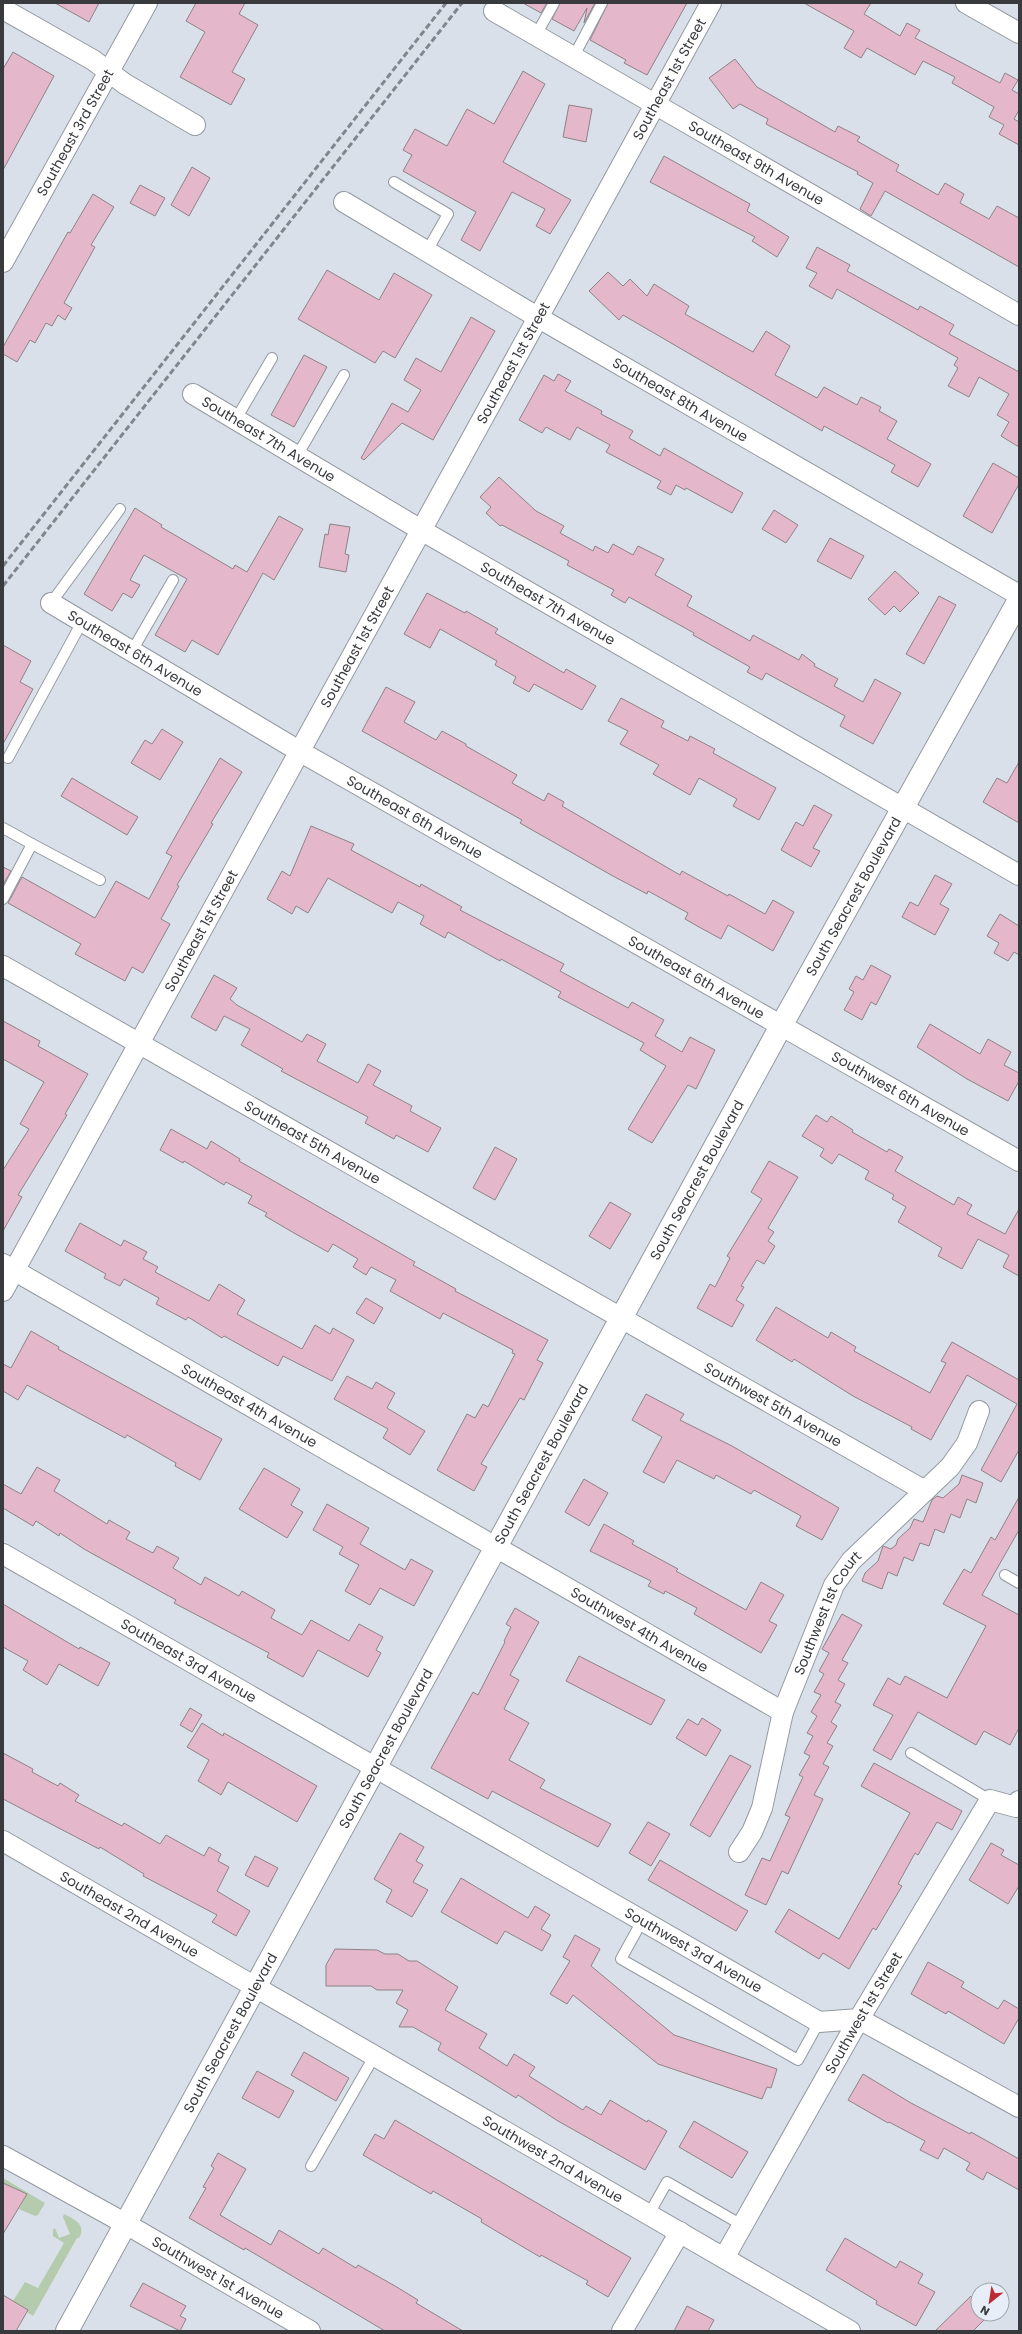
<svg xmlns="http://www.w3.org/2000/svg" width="1022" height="2334" viewBox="0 0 1022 2334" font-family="Poppins,sans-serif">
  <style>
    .green { fill: #b4ccad }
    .building { fill: #e4b7cb; stroke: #8d8387 }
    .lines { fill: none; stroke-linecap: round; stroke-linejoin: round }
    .service-casing { stroke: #9399a1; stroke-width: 12 }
    .minor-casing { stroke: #9399a1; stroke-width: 22 }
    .tertiary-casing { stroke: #9399a1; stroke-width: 24 }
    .service { stroke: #fff; stroke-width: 10 }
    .minor { stroke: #fff; stroke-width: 20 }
    .tertiary { stroke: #fff; stroke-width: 22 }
    .rail { stroke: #82868c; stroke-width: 3; stroke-dasharray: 6 3; stroke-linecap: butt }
    .labels { text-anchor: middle; stroke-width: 3.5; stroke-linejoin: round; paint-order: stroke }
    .street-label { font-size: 14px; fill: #383a3e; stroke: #e7eef7 }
  </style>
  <rect width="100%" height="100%" fill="#dae0e9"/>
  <!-- green -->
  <g class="green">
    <path d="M3 2178 45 2203 38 2215 35 2216 19 2209 27 2194 3 2183Z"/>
    <path d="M64 2214C74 2219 87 2225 79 2238H77L33 2316 27 2312 28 2310 13 2301 25 2282 38 2288 64 2243 53 2236V2230L55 2228 59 2238 70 2234 63 2217Z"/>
  </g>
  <!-- building -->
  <g class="building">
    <path d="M55 3H99L89 22Z"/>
    <path d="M196 3H245L239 14 258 25 232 72 245 79 231 105 180 77 205 32 186 21Z"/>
    <path d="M523 3H547L541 13Z"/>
    <path d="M560 3H595L584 23 587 8 574 31 552 19Z"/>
    <path d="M608 3H687L647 75 624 63 626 60 590 40Z"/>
    <path d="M804 3H871L864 14 900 36 907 23 920 30 915 38 1000 83 1005 73 1018 80 1012 90 1019 94V110L1014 119 1019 122V145L999 134 1004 125 989 117 994 107 952 83 955 77 923 61 915 75 867 48 861 58 844 48 854 31Z"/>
    <path d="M13 52 54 76 3 170V69Z"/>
    <path d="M735 59 757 87 835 132 838 126 860 137 857 141 899 165 896 171 938 195 945 183 964 194 960 203 989 219 997 206 1019 218V267L885 191 871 216 860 209 873 183 857 174 858 172 766 124 768 119 740 104 733 109 709 78Z"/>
    <path d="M523 71 545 84 503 162 571 200 550 234 536 226 545 209 512 192 480 251 461 240 476 212 403 171 412 155 403 150 415 129 447 146 467 109 494 124Z"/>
    <path d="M569 105 592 109 586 142 563 137Z"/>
    <path d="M664 156 750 204 747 211 789 237 777 257 752 241 755 237 650 182Z"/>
    <path d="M192 167 210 178 189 216 171 205Z"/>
    <path d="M140 185 165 198 155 216 130 203Z"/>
    <path d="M93 194 114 207 91 245 95 247 64 303 72 308 65 320 58 315 52 326 46 323 35 343 30 340 17 362 3 354V347L68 232 70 233Z"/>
    <path d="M817 247 850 265 847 271 918 310 920 306 954 325 949 334 1019 372V447L1001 436 1009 422 997 415 1009 394 979 377 969 397 948 386 958 368 954 365 958 358 837 289 832 299 809 286 817 273 806 268Z"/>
    <path d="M327 270 379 300 394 273 432 295 395 358 383 351 375 363 298 319Z"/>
    <path d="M608 272 623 286 630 279 647 296 654 284 689 306 685 314 753 352 766 331 790 346 775 375 817 398 824 387 857 405 861 397 881 407 879 411 897 421 887 439 931 464 918 487 891 472 895 465 824 426 822 431 623 315 619 320 589 291Z"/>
    <path d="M471 317 495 331 433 440 402 423 364 460 361 458 392 403 408 412 421 390 404 380 416 358 441 372Z"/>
    <path d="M304 355 327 367 294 427 271 415Z"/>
    <path d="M558 374 571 381 565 391 602 411 601 414 633 431 629 438 660 456 664 448 743 493 732 513 686 488 685 490 676 485 671 495 657 488 661 481 606 452 610 445 577 427 570 440 546 427 542 433 519 420 544 375 554 381Z"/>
    <path d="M993 463 1019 478V484L992 533 963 516Z"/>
    <path d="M499 477 536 511 564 526 560 533 593 551 595 546 608 553 613 544 633 555 638 546 664 559 655 575 692 596 687 606 750 641 753 635 799 660 802 654 815 664 814 666 838 679 834 686 863 702 875 679 901 693 873 744 840 726 845 716 766 673 762 680 747 672 750 667 693 635 694 633 629 597 625 603 611 595 614 590 567 565 569 561 502 525 500 526 486 513 491 507 480 497Z"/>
    <path d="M135 508 162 525 161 527 233 569 235 565 247 572 279 516 303 529 274 580 263 573 218 655 192 640 185 652 155 635 187 579 144 555 130 580 140 585 132 598 123 593 112 611 84 594Z"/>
    <path d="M774 510 798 525 786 543 762 529Z"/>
    <path d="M330 524 350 527 345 554 349 555 346 572 319 567 325 534 328 535Z"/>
    <path d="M830 538 864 556 851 579 817 561Z"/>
    <path d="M895 571 919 593 900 612 894 606 885 615 868 599Z"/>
    <path d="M427 593 465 613 466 611 498 629 495 633 564 673 566 669 596 686 582 710 534 684 529 692 513 683 516 677 495 665 497 661 440 629 430 648 404 634Z"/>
    <path d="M939 596 956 605 924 664 906 654Z"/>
    <path d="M3 645 31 661 20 682 33 689 3 744Z"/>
    <path d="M386 687 415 702 404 722 436 740 442 731 466 744V746L517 775 512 783 544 801 548 793 564 802 562 806 680 875 682 871 728 896 729 894 765 914 773 900 794 912 773 951 728 925 721 939 699 927 685 919 688 913 648 891 647 894 611 875 520 823 522 820 362 731Z"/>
    <path d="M621 698 664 721 661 727 688 741 690 736 715 749 713 753 776 788 759 820 733 806 737 799 699 778 690 795 653 774 659 765 620 744 628 731 608 721Z"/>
    <path d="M162 729 183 742 160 780 131 763 145 740 152 744Z"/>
    <path d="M220 758 242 772 211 823 213 824 177 885 179 886 161 919 170 924 143 973 132 967 125 981 75 954 81 944 8 903 22 877 95 918 116 881 149 899 172 856 166 853Z"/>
    <path d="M1019 762V823L983 802 997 778 1007 783Z"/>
    <path d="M72 778 138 817 127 835 61 796Z"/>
    <path d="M814 805 832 815 813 848 820 851 811 867 781 850 796 822 803 826Z"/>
    <path d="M311 826 354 844 351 850 420 887 421 884 462 907 460 910 564 964 560 971 628 1008 632 1002 664 1020 655 1036 682 1052 690 1037 715 1050 696 1089 688 1085 652 1143 628 1129 666 1066 640 1050 644 1043 558 997 561 992 501 959 500 961 448 932 445 938 420 924 424 916 398 902 392 913 328 878 308 913 296 906 292 914 267 899 282 871 290 876Z"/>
    <path d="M3 867 11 871 3 885Z"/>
    <path d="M935 875 952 884 940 904 949 909 935 935 902 917 910 902 918 906Z"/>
    <path d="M1000 914 1019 926V955L1014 952 1008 961 994 953 999 943 987 936Z"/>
    <path d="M871 965 891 976 876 1005 871 1002 862 1020 844 1010 854 992 849 989 856 976 863 980Z"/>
    <path d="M214 975 237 988 230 999 237 1005 302 1042 307 1034 326 1044 317 1061 358 1083 368 1064 381 1071 373 1085 412 1106 410 1111 441 1128 428 1152 396 1135 394 1139 365 1123 368 1117 281 1071 283 1069 241 1045 250 1029 224 1016 216 1031 191 1017Z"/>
    <path d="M3 1021 40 1041 38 1046 88 1074 65 1114 67 1115 18 1195 22 1197 3 1231V1170L29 1129 20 1124 44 1082 3 1059Z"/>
    <path d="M930 1024 980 1054 988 1039 1011 1052 1004 1065 1019 1073V1081L1008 1101 967 1079 917 1047Z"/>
    <path d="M816 1115 827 1122 831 1116 853 1130 852 1132 887 1152 889 1149 903 1157 895 1171 954 1205 958 1197 972 1205 967 1214 1005 1234 1019 1209V1276L1003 1267 1009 1255 978 1239 962 1269 938 1256 942 1248 898 1222 906 1207 892 1199 894 1195 865 1179 869 1171 839 1154 832 1164 820 1156 824 1149 802 1136Z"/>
    <path d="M171 1129 207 1149 211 1141 240 1159 239 1161 415 1262 413 1265 456 1289 455 1291 548 1340 537 1360 543 1363 524 1400 520 1398 481 1464 487 1467 474 1491 437 1470 467 1414 475 1418 483 1404 488 1407 515 1354 512 1353 513 1350 443 1313 440 1319 390 1291 396 1280 371 1267 366 1275 353 1267 358 1259 333 1244 328 1252 294 1233 265 1216 267 1213 248 1203 252 1196 226 1182 224 1185 184 1161 183 1163 160 1150Z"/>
    <path d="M495 1147 517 1159 495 1200 473 1188Z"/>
    <path d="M769 1161 798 1177 768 1228 774 1232 768 1241 775 1246 764 1264 757 1260 741 1286 744 1287 736 1300 744 1305 732 1327 697 1308 710 1284 715 1287 730 1258 727 1256 762 1199 751 1192Z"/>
    <path d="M610 1202 631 1214 610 1249 589 1236Z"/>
    <path d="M80 1223 121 1246 124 1240 147 1252 143 1259 158 1267 155 1272 209 1301 219 1284 245 1300 237 1314 302 1349 315 1325 330 1334 333 1328 354 1340 332 1381 283 1356 278 1366 224 1336 222 1338 188 1317 186 1320 156 1304 159 1298 124 1279 120 1286 104 1278 106 1274 65 1251Z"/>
    <path d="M366 1298 383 1308 374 1324 356 1313Z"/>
    <path d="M776 1307 828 1338 831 1332 856 1347 854 1351 930 1393 946 1363 941 1361 952 1342 1019 1380V1450L1001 1482 981 1470 1017 1404 967 1375 931 1440 911 1429 912 1427 853 1396 794 1359 792 1362 756 1340Z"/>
    <path d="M31 1331 59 1347 58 1349 222 1439 200 1480 175 1466 176 1463 127 1435 125 1438 27 1385 18 1400 3 1391V1364L11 1368Z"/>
    <path d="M347 1376 372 1389 376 1382 395 1393 387 1408 425 1431 410 1455 383 1438 388 1429 334 1399Z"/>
    <path d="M646 1394 684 1414 680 1420 732 1446 839 1508 822 1540 796 1526 801 1516 754 1490 751 1494 716 1475 714 1479 677 1460 664 1483 643 1472 662 1437 632 1420Z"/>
    <path d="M37 1467 60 1480 54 1491 107 1524 109 1520 130 1532 126 1539 153 1553 157 1546 179 1558 173 1568 201 1585 205 1577 239 1596 242 1591 275 1610 271 1618 302 1635 311 1620 349 1641 359 1624 383 1637 376 1650 381 1653 368 1677 318 1650 303 1677 267 1657 269 1653 174 1603 176 1600 84 1549 60 1533 59 1536 36 1521 33 1526 3 1508V1484L21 1494Z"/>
    <path d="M264 1468 300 1489 291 1505 303 1512 287 1538 239 1509Z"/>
    <path d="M962 1475 983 1483 976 1503 967 1499 960 1518 951 1514 944 1533 935 1529 929 1546 920 1543 913 1561 904 1557 897 1576 888 1572 882 1589 862 1581 865 1573 878 1561 883 1546 891 1549 896 1545 898 1539 910 1528 914 1519 923 1522 932 1500 937 1496 943 1498 959 1484Z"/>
    <path d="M584 1479 608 1493 589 1526 565 1512Z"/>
    <path d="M1019 1497V1530L982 1595 1019 1615V1728L1010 1745 984 1731 976 1745 918 1712 891 1760 873 1750 893 1715 873 1705 888 1678 900 1685 905 1676 947 1698 986 1626 943 1604 964 1569 971 1573 991 1537 995 1540Z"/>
    <path d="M327 1504 369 1528 360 1544 405 1570 411 1559 433 1571 414 1606 380 1588 370 1605 345 1591 359 1565 339 1554 343 1547 313 1530Z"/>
    <path d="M604 1524 634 1541 632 1544 678 1569 676 1571 746 1610 761 1582 784 1595 769 1621 777 1625 761 1653 694 1614 697 1608 665 1591 664 1594 648 1586 651 1581 590 1551Z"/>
    <path d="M3 1604 79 1649 80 1647 110 1663 98 1686 59 1664 47 1685 23 1670 28 1661 3 1647Z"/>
    <path d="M515 1608 539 1622 510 1675 519 1680 504 1709 529 1723 509 1760 545 1780 540 1788 611 1824 598 1847 492 1791 488 1799 431 1768 473 1692 478 1695 505 1642 504 1641 511 1627 506 1624Z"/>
    <path d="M842 1614 862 1625 842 1660 848 1663 838 1680 845 1684 835 1702 841 1705 831 1722 837 1726 827 1743 833 1746 823 1764 829 1767 814 1795 823 1799 788 1874 782 1871 766 1905 745 1895 762 1858 770 1861 790 1817 785 1815 803 1777 799 1775 810 1756 804 1753 813 1736 807 1733 817 1716 811 1712 821 1695 814 1692 824 1674 819 1671 829 1653 822 1649Z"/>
    <path d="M579 1656 665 1700 651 1725 566 1681Z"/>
    <path d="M190 1708 202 1715 192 1732 180 1725Z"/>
    <path d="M702 1718 721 1730 706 1756 676 1738 688 1719 698 1725Z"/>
    <path d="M202 1723 223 1736 224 1733 317 1786 297 1822 228 1782 221 1795 198 1781 209 1760 187 1747Z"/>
    <path d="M3 1753 33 1769 32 1772 58 1786 60 1783 79 1795 75 1801 122 1826 124 1823 160 1844 166 1835 204 1856 209 1847 221 1854 218 1861 229 1867 217 1891 250 1911 236 1936 212 1922 217 1915 143 1876 144 1874 100 1847 99 1849 3 1799Z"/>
    <path d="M730 1755 751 1766 710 1837 690 1825Z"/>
    <path d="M874 1763 962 1811 952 1830 937 1822 918 1855 915 1853 898 1884 902 1886 876 1930 873 1928 849 1969 823 1953 819 1959 775 1932 789 1909 839 1939 910 1813 861 1786Z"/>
    <path d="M648 1822 670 1834 651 1866 629 1853Z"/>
    <path d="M400 1833 424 1847 416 1861 423 1865 413 1882 428 1890 412 1917 386 1902 392 1890 374 1879Z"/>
    <path d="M991 1843 1004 1850 1001 1855 1019 1865V1886L1008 1904 969 1880Z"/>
    <path d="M255 1856 278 1868 268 1887 245 1875Z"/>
    <path d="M660 1860 748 1911 736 1931 648 1880Z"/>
    <path d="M461 1878 528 1918 535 1906 550 1915 541 1929 551 1935 542 1951 505 1931 497 1944 441 1912Z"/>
    <path d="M575 1935 600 1949 591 1966 674 2035 777 2069 771 2088 767 2087 762 2099 658 2064 573 1995 567 2004 550 1994 570 1961 563 1957Z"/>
    <path d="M335 1949 377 1950 385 1954H398L409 1961H417L458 1987 445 2010 487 2034 479 2048 507 2066 514 2054 535 2067 529 2076 583 2110 586 2106 601 2115 610 2100 647 2122 648 2120 667 2131 645 2170 558 2121 518 2095 516 2098 484 2078 438 2050 441 2043 413 2027H399L408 2010 396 2003 403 1990H377L371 1986H326V1965Z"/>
    <path d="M928 1962 964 1982 961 1987 998 2009 1004 2000 1019 2009V2018L1004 2044 948 2011 946 2014 911 1994Z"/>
    <path d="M304 2052 349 2078 336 2101 291 2075Z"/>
    <path d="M257 2071 294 2091 279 2118 242 2098Z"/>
    <path d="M863 2074 911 2103 970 2134 971 2132 1019 2159V2190L987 2172 983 2180 966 2170 970 2163 944 2148 938 2159 920 2150 925 2141 889 2122 888 2123 848 2100Z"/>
    <path d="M395 2120 631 2258 608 2297 586 2284 588 2281 541 2255 540 2257 481 2222 482 2219 433 2191 431 2194 363 2155 375 2134 384 2139Z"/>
    <path d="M694 2121 748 2152 732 2178 679 2147Z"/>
    <path d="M218 2153 246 2169 220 2215 271 2245 279 2230 319 2254 323 2248 356 2268 358 2265 395 2286 418 2300 416 2303 463 2331H385L245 2248 244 2250 189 2218 206 2188 203 2187 214 2168 211 2166Z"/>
    <path d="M3 2183 27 2194 3 2234Z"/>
    <path d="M845 2238 896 2268 900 2261 923 2274 918 2283 935 2292 916 2326 876 2304 877 2301 826 2270Z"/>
    <path d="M143 2283 186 2306 180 2316 186 2319 180 2331 130 2306Z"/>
    <path d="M3 2295 28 2310 16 2331H3Z"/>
    <path d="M971 2296 978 2304V2314H990L973 2331H935Z"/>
    <path d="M687 2306 714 2320 708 2331H674Z"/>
  </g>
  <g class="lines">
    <defs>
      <g id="service">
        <path d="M536 35 554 3"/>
        <path d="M573 58 602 3"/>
        <path d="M394 182 448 214 427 251"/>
        <path d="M236 419 272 358"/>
        <path d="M297 456 344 375"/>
        <path d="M51 603 120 509"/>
        <path d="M132 651 173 580"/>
        <path d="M8 758 82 622"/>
        <path d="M3 828 32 844"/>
        <path d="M3 899 32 844 100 880"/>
        <path d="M1005 1575 1019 1583"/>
        <path d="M911 1753 990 1800"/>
        <path d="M642 1921 621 1959 798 2060 819 2022"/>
        <path d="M311 2166 375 2055"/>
        <path d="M649 2214 667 2182 742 2225"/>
      </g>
      <g id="minor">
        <path d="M966 3 1019 33"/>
        <path d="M3 9 93 60 125 84 195 125"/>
        <path id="s1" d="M494 11 1019 315"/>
        <path id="s2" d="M344 202 539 318 1019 595"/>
        <path id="s3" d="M3 262 147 3"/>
        <path id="s4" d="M193 394 421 530 1019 875"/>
        <path id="s5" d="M51 603 299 751 1019 1161"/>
        <path id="s6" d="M3 966 925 1491"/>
        <path id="s7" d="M3 1264 783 1712"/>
        <path id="s8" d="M3 1291 711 3"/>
        <path id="s9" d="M3 1554 819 2022 859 2019 1019 2107"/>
        <path id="s10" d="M3 1841 850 2331"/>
        <path id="s11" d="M739 1852 752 1832 762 1808 783 1712 834 1585 851 1561 950 1467 967 1443 979 1411"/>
        <path id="s12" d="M3 2156 126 2224 310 2331"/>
        <path id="s13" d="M724 2258 859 2019 990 1800 1016 1807 1019 1801"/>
        <path d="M622 2331 680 2232"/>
      </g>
      <g id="tertiary">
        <path id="s14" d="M67 2331 781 1026 1019 600"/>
      </g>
    </defs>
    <!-- service casing -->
    <use href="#service" class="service-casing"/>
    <!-- minor casing -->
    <use href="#minor" class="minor-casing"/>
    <!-- tertiary casing -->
    <use href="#tertiary" class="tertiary-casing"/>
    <!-- service -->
    <use href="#service" class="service"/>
    <!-- minor -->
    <use href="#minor" class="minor"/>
    <!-- tertiary -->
    <use href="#tertiary" class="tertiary"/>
    <!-- rail -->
    <g class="rail">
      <path d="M3 566 446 3"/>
      <path d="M3 586 462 3"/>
    </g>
  </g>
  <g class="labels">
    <!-- street labels -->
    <g class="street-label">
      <text dy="5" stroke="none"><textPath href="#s8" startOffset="1383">Southeast 1st Street</textPath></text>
      <text dy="5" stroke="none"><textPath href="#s3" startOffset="148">Southeast 3rd Street</textPath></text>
      <text dy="5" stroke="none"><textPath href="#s1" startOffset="303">Southeast 9th Avenue</textPath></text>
      <text dy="5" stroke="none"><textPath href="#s8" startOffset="1059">Southeast 1st Street</textPath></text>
      <text dy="5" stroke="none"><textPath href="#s2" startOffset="390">Southeast 8th Avenue</textPath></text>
      <text dy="5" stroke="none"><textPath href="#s4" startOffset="88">Southeast 7th Avenue</textPath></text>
      <text dy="5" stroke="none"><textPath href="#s4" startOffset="412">Southeast 7th Avenue</textPath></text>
      <text dy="5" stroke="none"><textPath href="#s8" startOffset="735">Southeast 1st Street</textPath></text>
      <text dy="5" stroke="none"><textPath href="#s5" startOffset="98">Southeast 6th Avenue</textPath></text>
      <text dy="5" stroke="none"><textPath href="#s5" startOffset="422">Southeast 6th Avenue</textPath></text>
      <text dy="5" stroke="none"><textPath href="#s14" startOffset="1636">South Seacrest Boulevard</textPath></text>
      <text dy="5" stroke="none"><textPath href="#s8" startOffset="411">Southeast 1st Street</textPath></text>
      <text dy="5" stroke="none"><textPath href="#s5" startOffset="746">Southeast 6th Avenue</textPath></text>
      <text dy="5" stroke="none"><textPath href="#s5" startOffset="981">Southwest 6th Avenue</textPath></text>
      <text dy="5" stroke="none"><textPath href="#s6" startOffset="356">Southeast 5th Avenue</textPath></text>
      <text dy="5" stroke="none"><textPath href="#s14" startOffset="1312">South Seacrest Boulevard</textPath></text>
      <text dy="5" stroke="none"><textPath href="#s7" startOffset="284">Southeast 4th Avenue</textPath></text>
      <text dy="5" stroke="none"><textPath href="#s6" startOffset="886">Southwest 5th Avenue</textPath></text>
      <text dy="5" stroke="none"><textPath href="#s14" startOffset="988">South Seacrest Boulevard</textPath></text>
      <text dy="5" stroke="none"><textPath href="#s11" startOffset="257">Southwest 1st Court</textPath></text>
      <text dy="5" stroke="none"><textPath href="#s7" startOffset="734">Southwest 4th Avenue</textPath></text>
      <text dy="5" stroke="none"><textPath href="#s9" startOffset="214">Southeast 3rd Avenue</textPath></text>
      <text dy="5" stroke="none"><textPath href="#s14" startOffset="664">South Seacrest Boulevard</textPath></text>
      <text dy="5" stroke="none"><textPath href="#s10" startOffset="146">Southeast 2nd Avenue</textPath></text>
      <text dy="5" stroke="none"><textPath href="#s9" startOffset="796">Southwest 3rd Avenue</textPath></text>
      <text dy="5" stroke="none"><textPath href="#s13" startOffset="282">Southwest 1st Street</textPath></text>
      <text dy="5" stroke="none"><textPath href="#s14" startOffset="340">South Seacrest Boulevard</textPath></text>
      <text dy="5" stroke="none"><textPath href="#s10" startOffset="635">Southwest 2nd Avenue</textPath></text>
      <text dy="5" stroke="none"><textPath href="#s12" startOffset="247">Southwest 1st Avenue</textPath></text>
    </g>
  </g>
  <!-- border -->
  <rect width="1022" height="2334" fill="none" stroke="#383a3e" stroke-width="8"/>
  <!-- north arrow -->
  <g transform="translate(990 2302) rotate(210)"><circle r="19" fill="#e7eef7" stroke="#a1a6ad"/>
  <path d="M0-3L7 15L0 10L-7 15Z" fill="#bc2b33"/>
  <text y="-6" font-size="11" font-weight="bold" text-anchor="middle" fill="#383a3e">N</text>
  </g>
</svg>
